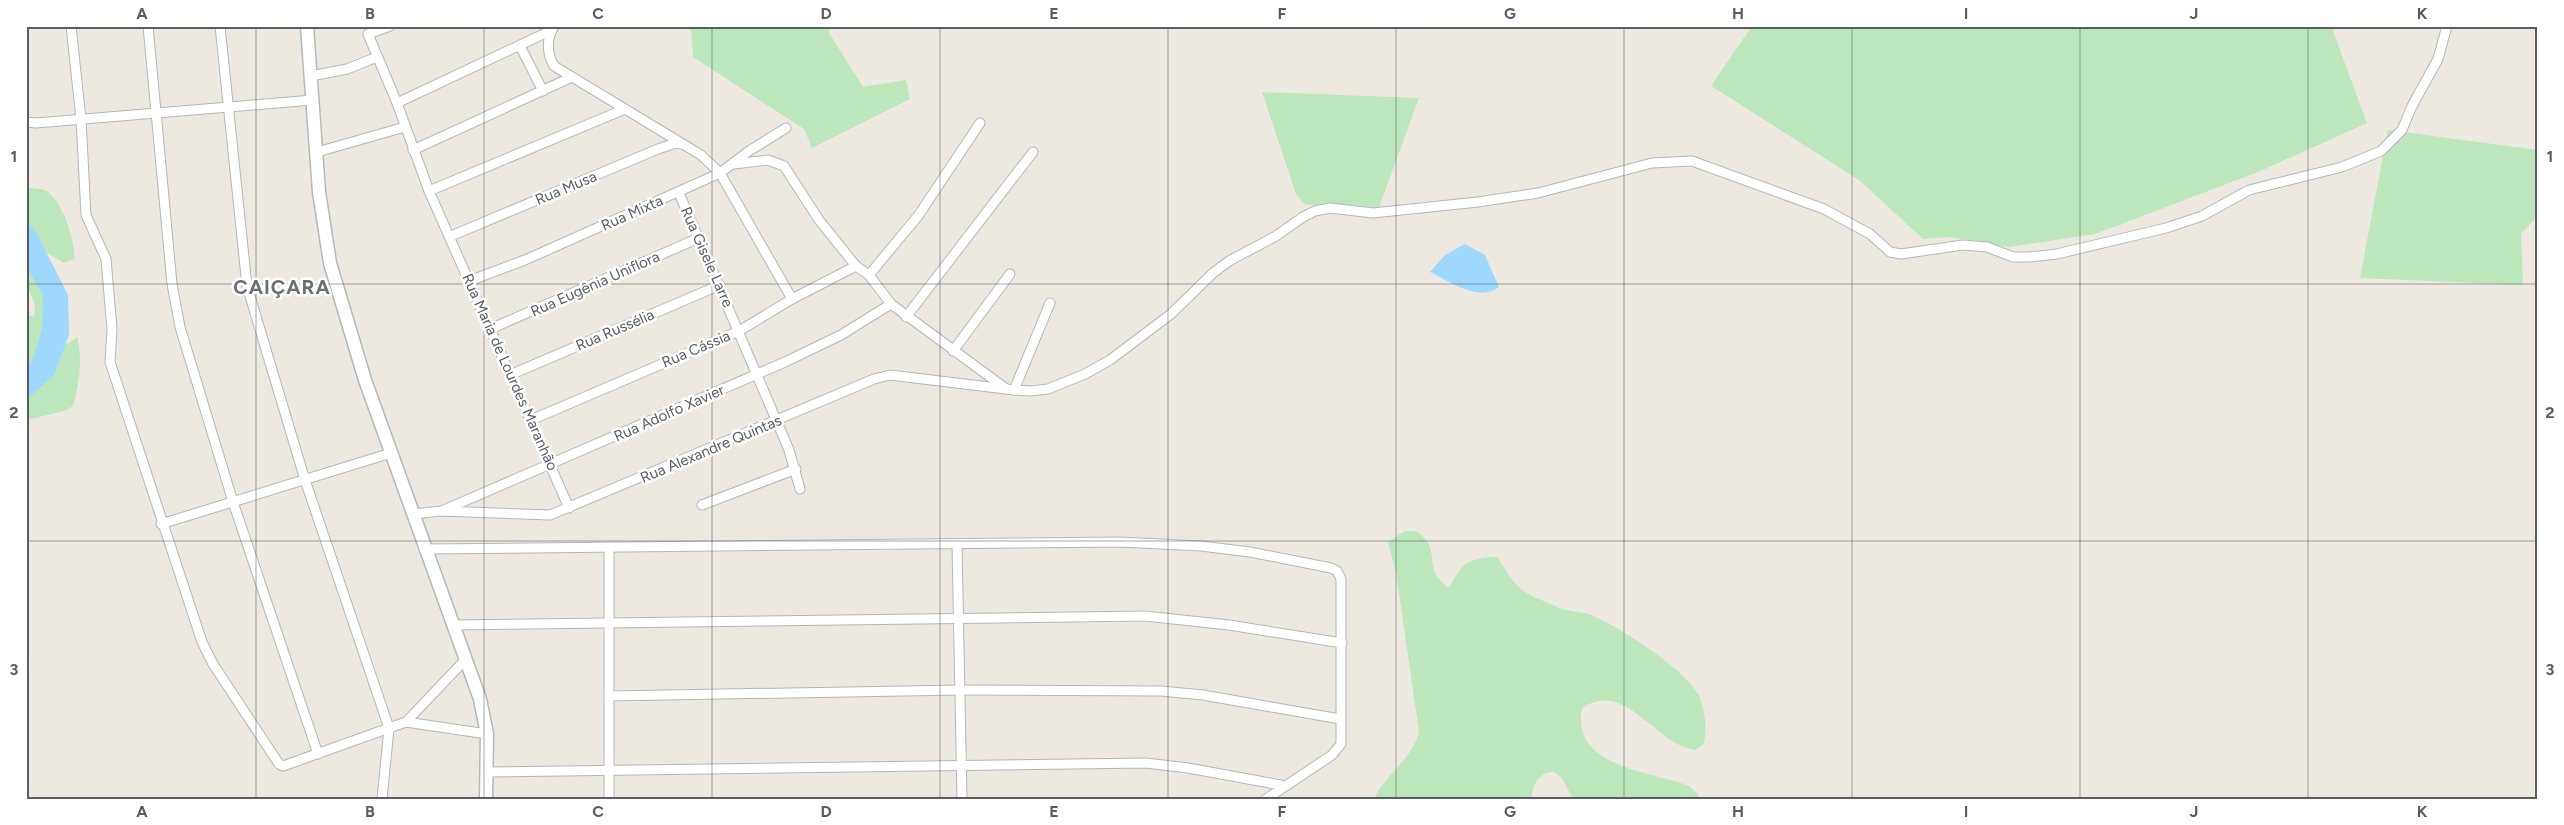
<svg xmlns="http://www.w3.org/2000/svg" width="2564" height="825" viewBox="0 0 2564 825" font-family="Figtree,sans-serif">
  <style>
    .green { fill: #bce6bb }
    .water { fill: #9ed8ff }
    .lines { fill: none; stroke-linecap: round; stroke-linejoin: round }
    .street-casing { stroke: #b3b7bc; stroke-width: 11 }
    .secondary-casing { stroke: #b4b8be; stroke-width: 15 }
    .street { stroke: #fff; stroke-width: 9 }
    .secondary { stroke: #fff; stroke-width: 12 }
    .grid { fill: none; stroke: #595d62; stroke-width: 1; stroke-opacity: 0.55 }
    .labels { text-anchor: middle; stroke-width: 5; stroke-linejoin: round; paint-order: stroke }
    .street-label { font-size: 15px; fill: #595d62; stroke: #fff }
    .district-label { font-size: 20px; font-weight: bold; letter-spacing: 1px; fill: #6a6f74; stroke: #fff }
    .neatline { fill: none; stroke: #595d62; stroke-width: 2 }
    .grid-label { font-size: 16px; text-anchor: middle; font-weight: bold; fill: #595d62 }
  </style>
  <rect width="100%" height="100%" fill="#ede9e0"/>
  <!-- green -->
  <g class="green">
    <path d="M691 26H828L829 33 863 87 906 80 910 99 812 148 804 129 693 57Z"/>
    <path d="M1752 26H1907L1909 28 1911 26H2331L2367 123 2258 172 2095 234 2009 247 1950 237 1923 239 1859 180 1711 86Z"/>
    <path d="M1262 92 1419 98 1379 207 1305 205 1296 194Z"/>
    <path d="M2388 130 2538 150V215L2521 234 2523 285 2360 278Z"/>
    <path d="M26 188C32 188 41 188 46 191 62 199 76 243 74 259L64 263 46 252 26 230Z"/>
    <path d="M26 251 30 255 59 345 69 343 77 337C83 359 79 384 73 406L64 411 26 420V315L34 316 35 305 26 281Z"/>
    <path d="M1405 531H1416C1445 551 1419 564 1448 588 1453 582 1455 577 1459 571 1466 559 1485 557 1497 557 1505 567 1511 582 1522 590 1533 597 1548 603 1560 608 1570 612 1583 611 1593 616 1620 627 1686 670 1699 696 1706 712 1706 727 1704 744L1695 750C1653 744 1627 679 1582 708 1570 768 1652 771 1689 786L1697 793 1700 799H1573L1562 778 1554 772C1537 773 1534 784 1531 799H1374C1385 774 1413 759 1419 732L1396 572 1388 542Z"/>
  </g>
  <!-- water -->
  <g class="water">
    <path d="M26 221 35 230 68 295 69 335 54 375 26 400V366L33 359 42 330 43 295 26 266Z"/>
    <path d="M1465 244 1485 255 1499 287C1480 303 1449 281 1430 272L1445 255Z"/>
  </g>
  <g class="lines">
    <defs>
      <g id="street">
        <path d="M71 26 81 119 86 215 106 259 112 329 110 362 202 642 213 664 279 764 283 766 406 722 465 660"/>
        <path d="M148 26 172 284 180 327 233 502 318 754"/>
        <path d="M220 26 247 286 305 480 389 728 382 799"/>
        <path d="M390 26 368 34 397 103 429 191 569 508"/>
        <path d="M554 26C546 39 547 54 554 66L701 155 720 173 792 299"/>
        <path d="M520 46 543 91"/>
        <path d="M311 76 347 69 377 57"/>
        <path d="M397 103 552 30"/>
        <path d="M26 122 36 123 313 100"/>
        <path d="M413 150 572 77"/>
        <path d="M317 152 405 127"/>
        <path d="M734 164 768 160 784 166 819 220 856 266 869 275 891 304 1005 388"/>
        <path d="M429 191 625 109"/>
        <path d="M679 193 789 450 800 489"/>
        <path d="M451 236 658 149 676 143 682 144"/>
        <path d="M869 275 918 216 980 123"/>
        <path d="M469 281 525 260 720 173 749 151 786 128"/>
        <path d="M906 317 1033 152"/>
        <path d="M490 329 699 238"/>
        <path d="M953 351 1010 274"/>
        <path d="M510 375 720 285"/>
        <path d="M1014 390 1050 303"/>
        <path d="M531 420 739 331 792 299 856 266"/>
        <path d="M702 505 796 469"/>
        <path d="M444 510 785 362 841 335 891 304"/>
        <path d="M413 514 441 511 550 515 874 379 890 375 1014 390 1031 391 1048 389 1085 374 1110 360 1171 314 1213 273 1229 261 1276 236 1303 217 1315 211 1330 208 1373 213 1478 202 1538 193 1652 163 1692 161 1824 209 1870 234 1890 252 1901 254 1963 245 1987 247 2013 257H2029L2057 254 2166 228 2202 216 2249 190 2342 167 2381 151 2402 130 2412 106 2438 59 2447 26"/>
        <path d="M161 524 391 453"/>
        <path d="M957 544 962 799"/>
        <path d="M424 549 1120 542 1201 546 1250 552 1331 568 1337 571 1341 579V744L1332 755 1266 799"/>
        <path d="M453 625 1145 616 1229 625 1342 643"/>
        <path d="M609 696 960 690 1161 691 1203 695 1340 719"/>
        <path d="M406 722 487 734"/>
        <path d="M488 772 1146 763 1188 768 1286 786"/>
        <path d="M609 799V547"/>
      </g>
      <path id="secondary" d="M307 26 319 192 330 263 365 380 480 699 487 734 486 799"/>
    </defs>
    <!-- street casing -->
    <use href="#street" class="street-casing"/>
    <!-- secondary casing -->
    <use href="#secondary" class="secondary-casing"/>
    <!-- street -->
    <use href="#street" class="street"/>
    <!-- secondary -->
    <use href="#secondary" class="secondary"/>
  </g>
  <!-- grid -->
  <path class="grid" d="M256 26V799M484 26V799M712 26V799M940 26V799M1168 26V799M1396 26V799M1624 26V799M1852 26V799M2080 26V799M2308 26V799M26 284H2538M26 541H2538"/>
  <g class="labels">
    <!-- street labels -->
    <g class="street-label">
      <text transform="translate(566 188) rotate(-23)" y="5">Rua Musa</text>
      <text transform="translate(632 213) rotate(-24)" y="5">Rua Mixta</text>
      <text transform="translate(707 257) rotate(66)" y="5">Rua Gisele Larre</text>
      <text transform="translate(595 284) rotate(-24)" y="5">Rua Eugênia Uniflora</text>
      <text transform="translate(615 330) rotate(-23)" y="5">Rua Russélia</text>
      <text transform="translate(696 349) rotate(-23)" y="5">Rua Cássia</text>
      <text transform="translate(510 372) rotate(66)" y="5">Rua Maria de Lourdes Maranhão</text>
      <text transform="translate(669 413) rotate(-24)" y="5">Rua Adolfo Xavier</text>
      <text transform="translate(711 449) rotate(-23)" y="5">Rua Alexandre Quintas</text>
    </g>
    <!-- district labels -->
    <g class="district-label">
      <text x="282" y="294">CAIÇARA</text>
    </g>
  </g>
  <!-- border -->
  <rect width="2564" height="825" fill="none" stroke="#ffffff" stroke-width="55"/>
  <rect x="28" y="28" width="2508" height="770" class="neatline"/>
  <g class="grid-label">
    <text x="142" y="19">A</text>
    <text x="370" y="19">B</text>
    <text x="598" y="19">C</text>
    <text x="826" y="19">D</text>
    <text x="1054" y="19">E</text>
    <text x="1282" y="19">F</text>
    <text x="1510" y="19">G</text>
    <text x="1738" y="19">H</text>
    <text x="1966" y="19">I</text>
    <text x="2194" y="19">J</text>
    <text x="2422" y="19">K</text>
    <text x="14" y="162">1</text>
    <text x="2550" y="162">1</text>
    <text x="14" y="418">2</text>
    <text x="2550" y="418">2</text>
    <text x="14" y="675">3</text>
    <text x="2550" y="675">3</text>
    <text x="142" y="817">A</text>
    <text x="370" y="817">B</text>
    <text x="598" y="817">C</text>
    <text x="826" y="817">D</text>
    <text x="1054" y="817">E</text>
    <text x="1282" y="817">F</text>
    <text x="1510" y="817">G</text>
    <text x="1738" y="817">H</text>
    <text x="1966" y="817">I</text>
    <text x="2194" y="817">J</text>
    <text x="2422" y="817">K</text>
  </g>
</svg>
